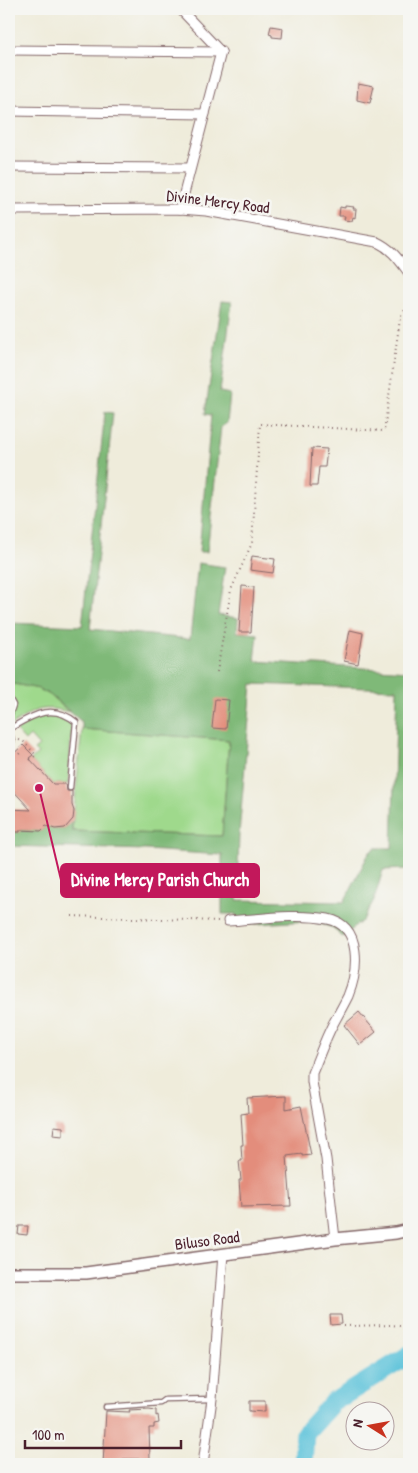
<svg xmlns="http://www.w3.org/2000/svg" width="418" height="1473" viewBox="0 0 418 1473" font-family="'Patrick Hand',sans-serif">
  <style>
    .green { fill: #9fd98c; stroke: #747c5c }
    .forest { fill: #7fb978; stroke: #646c52; fill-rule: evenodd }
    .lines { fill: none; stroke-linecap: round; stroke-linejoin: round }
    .river { stroke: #5dc3da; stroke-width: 19 }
    .building { fill: #e38d7b }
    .service-casing { stroke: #846769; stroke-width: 7 }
    .minor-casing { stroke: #846769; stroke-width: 11 }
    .tertiary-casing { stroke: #846769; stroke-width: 14 }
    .path { stroke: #846769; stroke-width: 2; stroke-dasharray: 1 4; stroke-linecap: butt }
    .service { stroke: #fff; stroke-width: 4.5 }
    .minor { stroke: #fff; stroke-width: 9 }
    .tertiary { stroke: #fff; stroke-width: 11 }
    .labels { text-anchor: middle; stroke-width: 5; stroke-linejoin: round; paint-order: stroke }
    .street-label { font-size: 16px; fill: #4a1f2b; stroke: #f6f6f2 }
    .leader { fill: none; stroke: #c2185b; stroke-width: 2 }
    .callout-dot { fill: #c2185b; stroke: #f6f6f2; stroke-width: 2 }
    .callout { fill: #c2185b; stroke: #c2185b; stroke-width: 2 }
    .callout-label { font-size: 18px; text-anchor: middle; font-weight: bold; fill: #fff }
  </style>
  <rect width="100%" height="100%" fill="#f6f6f2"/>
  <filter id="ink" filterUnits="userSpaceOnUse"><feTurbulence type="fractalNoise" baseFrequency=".02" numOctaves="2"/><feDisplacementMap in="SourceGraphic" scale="10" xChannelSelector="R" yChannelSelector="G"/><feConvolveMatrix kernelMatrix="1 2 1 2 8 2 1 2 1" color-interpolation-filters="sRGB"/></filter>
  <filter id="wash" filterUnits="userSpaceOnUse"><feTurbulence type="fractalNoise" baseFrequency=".0096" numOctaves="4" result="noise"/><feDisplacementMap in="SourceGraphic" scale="20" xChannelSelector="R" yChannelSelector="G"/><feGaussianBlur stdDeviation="1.12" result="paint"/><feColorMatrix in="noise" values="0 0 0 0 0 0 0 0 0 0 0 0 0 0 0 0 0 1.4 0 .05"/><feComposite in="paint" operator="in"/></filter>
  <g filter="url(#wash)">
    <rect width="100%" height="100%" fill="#efecdb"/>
    <!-- green -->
    <g class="green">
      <path d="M9 683 39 689 50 695 69 712C41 705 35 709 12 725L9 722Z"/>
      <path d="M52 715 64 718 72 724 68 784H53L31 760 38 754 34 750 39 746 30 736 25 741 16 731 34 718Z"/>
      <path d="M82 729 229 740 222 836 72 831Z"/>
    </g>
    <!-- forest -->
    <g class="forest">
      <path d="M222 301 232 302 220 392 230 394 227 423 221 427 207 552H199L211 415 205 414Z"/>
      <path d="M105 412 113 413 90 629 190 639 198 563 225 567 218 615 238 618 237 632 258 634 255 661 409 671V869L383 870 374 900 363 920 343 937 331 927 310 921 236 925V914H222V855L147 850 9 846V832H20V830L41 831 47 825C56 832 66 830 72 821V831L222 836 229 740 82 729V722L50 695 39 689 9 683V623L82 626ZM252 684 397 689 392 848H375L369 853 344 902 237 900 239 834Z"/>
    </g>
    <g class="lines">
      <!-- river -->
      <path class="river" d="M303 1464 305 1433 332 1403 409 1355"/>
    </g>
    <g id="blocks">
      <!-- building -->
      <g class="building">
        <path d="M271 26 283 28 282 38 272 37V35L269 34Z"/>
        <path d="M358 83 374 86 370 103 357 100Z"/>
        <path d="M345 206 354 207 353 209H356L355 218 353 217 352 221 344 220 345 216H339L340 207 345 208Z"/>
        <path d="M312 448 327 449 325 467H319L317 486H310Z"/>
        <path d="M252 556 275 559 273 573 250 570Z"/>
        <path d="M242 586 254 587 251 632H239Z"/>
        <path d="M350 630 363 633 358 664 344 661Z"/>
        <path d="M215 699 229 700 226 729 212 728Z"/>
        <path d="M23 745 33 755 29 758 53 784H66L67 791H72V805L74 811 73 819 65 828 55 829 46 826 41 831 20 830V832H9V809L31 810 9 786V758Z"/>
        <path d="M359 1012 376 1032 360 1045 344 1025Z"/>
        <path d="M286 1096V1109L301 1106 311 1155 302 1156V1154L287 1156 291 1206 241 1207 239 1180H241L239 1161H242L241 1145H243L241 1114 248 1113 247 1098Z"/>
        <path d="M54 1126 63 1127V1136L53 1135Z"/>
        <path d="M19 1226H28L27 1235 18 1234Z"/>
        <path d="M330 1315H341L342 1324 331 1325Z"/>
        <path d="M249 1401H265V1412L249 1411Z"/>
        <path d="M149 1409 156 1410V1416L158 1415 159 1423 154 1424V1428H149L150 1459H123L122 1464H103L106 1411 130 1412 129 1410Z"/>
      </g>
    </g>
  </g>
  <g filter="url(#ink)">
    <use href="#blocks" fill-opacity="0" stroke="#846769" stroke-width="1"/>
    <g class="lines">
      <defs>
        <g id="service">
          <path d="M9 698 13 705 9 717"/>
          <path d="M9 729C32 716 51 702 76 722L70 788"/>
          <path d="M9 729 12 741 9 748"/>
          <path d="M106 1407 161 1403 165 1400 212 1399"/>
        </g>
        <g id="minor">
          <path d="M180 9 221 52"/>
          <path d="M9 50 221 52"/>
          <path d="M9 111 205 114"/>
          <path d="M9 167 190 168"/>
          <path d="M180 209 221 52"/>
          <path d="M9 213 13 210 180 209 206 211 377 242C392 249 399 260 409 273"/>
          <path d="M228 921C259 919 297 913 328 919 363 926 358 971 348 996 343 1006 338 1015 333 1024 325 1039 319 1057 312 1073V1082L326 1159 335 1239"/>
          <path d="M203 1464 212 1399 223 1254"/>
        </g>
        <path id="tertiary" d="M9 1273H86L335 1239 396 1233 409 1230"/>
      </defs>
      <!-- service casing -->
      <use href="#service" class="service-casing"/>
      <!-- minor casing -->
      <use href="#minor" class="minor-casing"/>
      <!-- tertiary casing -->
      <use href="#tertiary" class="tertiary-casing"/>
      <!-- path -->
      <g class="path">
        <path d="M217 672 231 590 252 543 260 424 384 431 400 319 409 302"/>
        <path d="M19 740 23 741 36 755 30 760"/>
        <path d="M19 754 22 751"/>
        <path d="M72 916 218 921"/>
        <path d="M344 1326 391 1325 409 1327"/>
      </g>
      <!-- service -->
      <use href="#service" class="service"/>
      <!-- minor -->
      <use href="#minor" class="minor"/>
      <!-- tertiary -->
      <use href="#tertiary" class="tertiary"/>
    </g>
  </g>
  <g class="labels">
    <!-- street labels -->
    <g class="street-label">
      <text transform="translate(218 201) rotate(7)" y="6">Divine Mercy Road</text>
      <text transform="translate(207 1240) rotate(-7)" y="6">Biluso Road</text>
    </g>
  </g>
  <!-- callouts -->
  <path class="leader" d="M39 788L61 880"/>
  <circle class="callout-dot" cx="39" cy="788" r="5"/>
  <rect class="callout" x="61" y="864" width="198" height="33" rx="5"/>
  <g class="callout-label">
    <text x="160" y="886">Divine Mercy Parish Church</text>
  </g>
  <!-- margin -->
  <rect width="418" height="1473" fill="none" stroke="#f6f6f2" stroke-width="30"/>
  <!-- north arrow -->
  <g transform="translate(370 1426) rotate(281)"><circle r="24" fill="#f6f6f2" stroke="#b1a0a2"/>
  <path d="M0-4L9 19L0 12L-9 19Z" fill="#c8321e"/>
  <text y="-8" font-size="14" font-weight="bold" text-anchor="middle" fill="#4a1f2b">N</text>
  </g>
  <!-- scale -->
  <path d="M25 1440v8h156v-8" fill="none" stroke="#4a1f2b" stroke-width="2.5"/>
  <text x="32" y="1440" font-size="15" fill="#4a1f2b" stroke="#f6f6f2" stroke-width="4" paint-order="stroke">100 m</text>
</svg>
